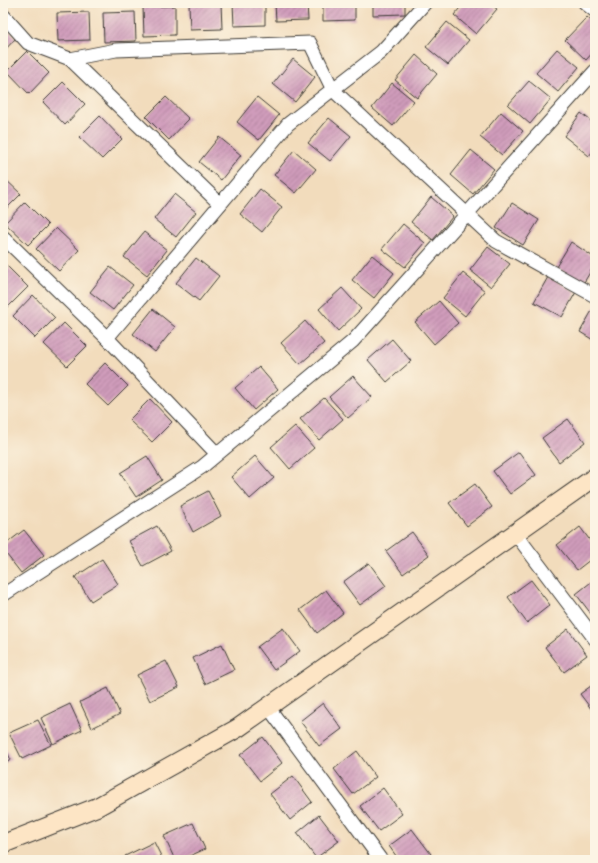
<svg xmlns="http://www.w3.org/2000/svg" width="598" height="863" viewBox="0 0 598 863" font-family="Dekko,sans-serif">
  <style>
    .building { fill: url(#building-hatch) }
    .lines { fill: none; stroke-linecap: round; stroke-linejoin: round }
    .street-casing { stroke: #3c3934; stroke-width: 15 }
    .secondary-casing { stroke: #3c3934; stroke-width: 20 }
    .street { stroke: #fff; stroke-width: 13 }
    .secondary { stroke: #fde5c5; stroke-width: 18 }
  </style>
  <defs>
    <pattern id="building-hatch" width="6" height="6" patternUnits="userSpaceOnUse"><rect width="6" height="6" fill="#d09cbb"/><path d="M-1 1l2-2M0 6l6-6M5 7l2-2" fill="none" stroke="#a87e97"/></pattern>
  </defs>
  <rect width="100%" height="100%" fill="#fcf5e5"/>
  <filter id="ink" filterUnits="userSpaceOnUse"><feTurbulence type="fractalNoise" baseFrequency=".025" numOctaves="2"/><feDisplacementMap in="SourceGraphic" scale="8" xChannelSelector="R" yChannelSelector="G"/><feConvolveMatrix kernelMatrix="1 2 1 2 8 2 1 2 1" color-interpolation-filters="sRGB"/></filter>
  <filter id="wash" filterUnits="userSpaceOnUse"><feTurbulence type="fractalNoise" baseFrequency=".012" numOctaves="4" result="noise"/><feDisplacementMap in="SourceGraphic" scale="16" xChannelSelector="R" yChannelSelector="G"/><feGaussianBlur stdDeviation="0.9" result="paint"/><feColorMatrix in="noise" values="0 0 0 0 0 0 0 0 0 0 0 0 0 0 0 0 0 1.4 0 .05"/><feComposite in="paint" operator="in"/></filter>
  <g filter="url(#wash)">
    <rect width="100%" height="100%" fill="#f2dcbc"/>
    <g id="blocks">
      <!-- building -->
      <g class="building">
        <path d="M189 3H221L222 29 190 30Z"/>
        <path d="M233 3H265V25L234 26Z"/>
        <path d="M275 3H307L308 20 276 21Z"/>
        <path d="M323 3H355V20L323 21Z"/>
        <path d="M373 3H405V14L373 15Z"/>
        <path d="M464 3H489L497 9 476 34 454 15Z"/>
        <path d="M175 6V35L144 36 143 7Z"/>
        <path d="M89 12 90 40 58 41 57 13Z"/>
        <path d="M135 12 136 41 104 42 103 13Z"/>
        <path d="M587 17 595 24V50L586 60 565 40Z"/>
        <path d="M447 22 469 40 448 65 426 47Z"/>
        <path d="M3 25 16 38 3 52Z"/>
        <path d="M557 49 579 67 558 92 536 73Z"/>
        <path d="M27 51 49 73 29 94 7 71Z"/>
        <path d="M416 55 437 74 417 98 395 80Z"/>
        <path d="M293 59 315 77 295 102 273 84Z"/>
        <path d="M529 81 551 99 530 124 508 105Z"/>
        <path d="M63 82 85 104 65 125 43 102Z"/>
        <path d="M392 83 414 101 393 126 372 108Z"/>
        <path d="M166 97 189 119 169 140 146 117Z"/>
        <path d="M257 97 279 115 259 140 237 122Z"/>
        <path d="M501 112 523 131 502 155 480 137Z"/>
        <path d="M581 113 595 124V148L589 156 564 136Z"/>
        <path d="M100 116 122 139 102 159 79 137Z"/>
        <path d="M329 118 351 136 330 161 308 143Z"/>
        <path d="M219 137 241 155 221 180 199 162Z"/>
        <path d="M294 150 316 169 296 193 274 175Z"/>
        <path d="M471 150 494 169 473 194 451 175Z"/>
        <path d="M3 177 21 194 3 212Z"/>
        <path d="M260 189 282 207 262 232 240 214Z"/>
        <path d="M174 194 196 212 176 237 154 219Z"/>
        <path d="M431 197 453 216 433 240 411 222Z"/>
        <path d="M25 202 48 225 28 245 5 223Z"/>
        <path d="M512 203 539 220 523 245 496 228Z"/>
        <path d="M403 224 425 243 405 267 382 249Z"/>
        <path d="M56 228 79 250 59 271 36 249Z"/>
        <path d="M144 232 167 250 147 275 124 257Z"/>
        <path d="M571 242 595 258V264L583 284 556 267Z"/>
        <path d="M488 247 510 264 491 287 470 270Z"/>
        <path d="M372 255 394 273 374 298 352 280Z"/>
        <path d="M196 258 219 276 199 301 176 283Z"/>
        <path d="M5 264 28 287 8 307 3 303V266Z"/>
        <path d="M110 267 133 285 113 310 90 292Z"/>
        <path d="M463 273 485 291 465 316 443 298Z"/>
        <path d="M548 277 576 292 562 317 534 302Z"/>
        <path d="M342 288 361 309 338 331 319 309Z"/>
        <path d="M33 295 55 318 35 338 13 316Z"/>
        <path d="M439 301 458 323 434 344 415 322Z"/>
        <path d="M594 307 595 308V341L580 332Z"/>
        <path d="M153 309 175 327 155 352 133 334Z"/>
        <path d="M305 321 324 343 300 364 281 343Z"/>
        <path d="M64 323 87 346 67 366 44 344Z"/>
        <path d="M392 339 411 361 387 382 368 360Z"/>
        <path d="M105 363 128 386 108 406 85 384Z"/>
        <path d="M259 367 278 389 254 410 235 388Z"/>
        <path d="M353 376 372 397 348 418 329 397Z"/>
        <path d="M324 398 343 419 319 440 300 419Z"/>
        <path d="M150 399 172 422 152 442 129 420Z"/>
        <path d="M568 419 585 442 559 462 542 438Z"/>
        <path d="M295 426 314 448 290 469 271 447Z"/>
        <path d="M519 452 536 475 510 494 493 471Z"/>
        <path d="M147 456 162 480 136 497 120 473Z"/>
        <path d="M255 456 274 478 250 499 231 477Z"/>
        <path d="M475 484 492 507 467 526 449 503Z"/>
        <path d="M208 491 221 516 193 532 180 506Z"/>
        <path d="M157 526 171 551 143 566 129 541Z"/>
        <path d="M580 527 595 547V556L577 570 557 545Z"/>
        <path d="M24 530 44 555 21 573 3 550V546Z"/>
        <path d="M412 532 429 555 403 574 386 551Z"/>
        <path d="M102 559 118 584 91 601 75 577Z"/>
        <path d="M369 563 386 586 360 605 343 582Z"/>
        <path d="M595 579V619L576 594Z"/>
        <path d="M531 580 550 605 527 623 508 597Z"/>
        <path d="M326 590 343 613 317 633 300 610Z"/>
        <path d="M283 628 300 651 274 670 257 647Z"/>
        <path d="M568 629 587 655 564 672 545 647Z"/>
        <path d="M222 644 234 670 205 684 193 658Z"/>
        <path d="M166 661 179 687 150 701 137 675Z"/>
        <path d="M595 683V714L580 694Z"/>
        <path d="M108 688 120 714 92 728 80 702Z"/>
        <path d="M323 703 342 729 319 746 300 721Z"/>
        <path d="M70 704 82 730 53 744 41 718Z"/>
        <path d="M38 720 51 745 22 759 9 733Z"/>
        <path d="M263 737 282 763 260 781 240 755Z"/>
        <path d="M3 744 11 760 3 764Z"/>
        <path d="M357 751 376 777 353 794 334 769Z"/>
        <path d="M293 776 312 802 290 820 270 794Z"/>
        <path d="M383 788 402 814 379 831 360 806Z"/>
        <path d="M319 815 339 841 316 858 297 833Z"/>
        <path d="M193 823 205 849 181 860H175L164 836Z"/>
        <path d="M412 829 431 854 424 860H399L389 846Z"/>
        <path d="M154 842 163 860H127L125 856Z"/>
      </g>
    </g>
  </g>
  <g filter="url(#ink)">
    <use href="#blocks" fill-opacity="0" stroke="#3c3934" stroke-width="1"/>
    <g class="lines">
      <defs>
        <g id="street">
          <path d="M585 3 595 11"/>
          <path d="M3 15 28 43 70 59 220 204"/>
          <path d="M70 59 116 50 310 43 333 90 496 241 595 296"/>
          <path d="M3 237 107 338 217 454"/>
          <path d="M107 338 288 124 381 52 425 3"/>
          <path d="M515 533 595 639"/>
          <path d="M3 595 202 467 353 341 595 71"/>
          <path d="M268 707 381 860"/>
        </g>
        <path id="secondary" d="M3 844 97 807 238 728 595 477"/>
      </defs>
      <!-- street casing -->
      <use href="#street" class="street-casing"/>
      <!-- secondary casing -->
      <use href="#secondary" class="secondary-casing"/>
      <!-- street -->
      <use href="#street" class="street"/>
      <!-- secondary -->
      <use href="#secondary" class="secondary"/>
    </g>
  </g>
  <!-- margin -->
  <rect width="598" height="863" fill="none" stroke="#fcf5e5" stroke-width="16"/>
</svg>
